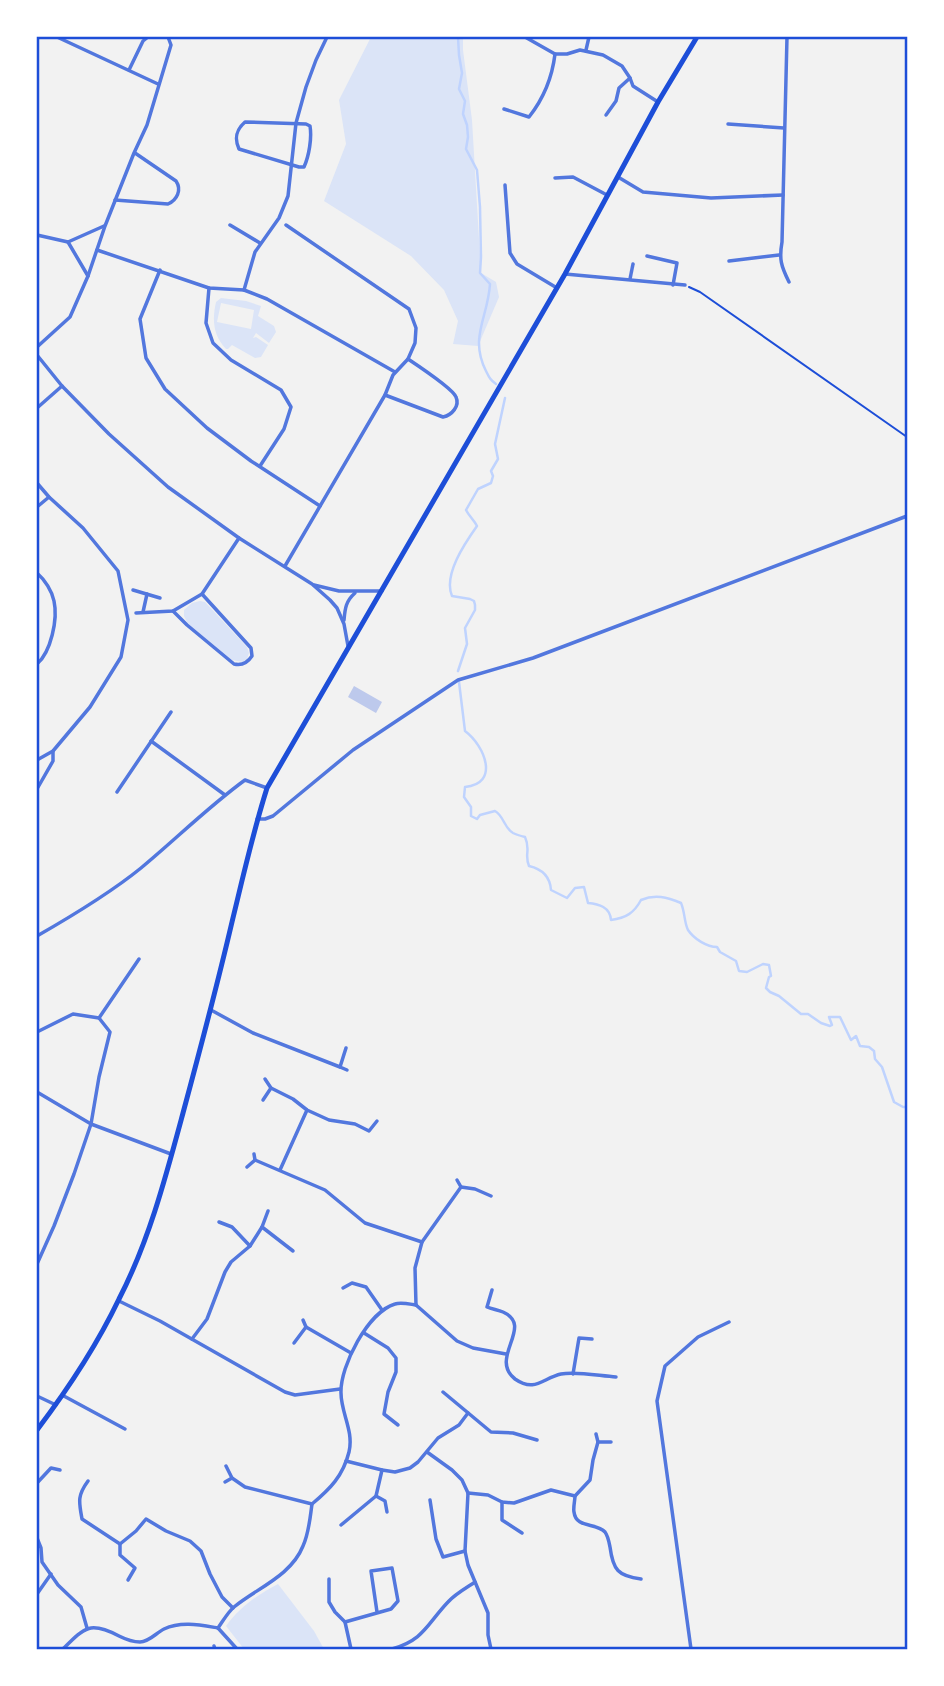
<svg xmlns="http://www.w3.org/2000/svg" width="944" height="1686" viewBox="0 0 944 1686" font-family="Literata,serif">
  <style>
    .green { fill: #dbe4f7; fill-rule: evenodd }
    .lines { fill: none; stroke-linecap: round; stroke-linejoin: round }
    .stream { stroke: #bfd3fe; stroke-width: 2.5 }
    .building { fill: #bdc9ec }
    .path { stroke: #1d4ed8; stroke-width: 2 }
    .minor { stroke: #5277de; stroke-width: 3.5 }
    .secondary { stroke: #1d4ed8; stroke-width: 5 }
    .neatline { fill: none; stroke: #1d4ed8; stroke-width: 2.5 }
  </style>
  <rect width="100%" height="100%" fill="#f2f2f2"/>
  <!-- green -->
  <g class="green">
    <path d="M371 37H463V50L472 120 481 273 496 282 499 297 478 346 453 344 458 321 444 290 411 256 324 201 346 144 339 100Z"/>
    <path d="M221 298 246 301 261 306 258 316 274 326 276 332 269 343 256 333 253 338 256 337 268 345 261 357 255 358 232 345 228 349H226C213 335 212 320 216 302ZM221 303 254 310 251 329 217 322Z"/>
    <path d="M200 601 205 602 247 647 249 653 247 659 243 662 232 660 188 624 184 616V610L192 603Z"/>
    <path d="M278 1584 314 1631 324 1649H244L226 1626C240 1607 257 1595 278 1584Z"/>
  </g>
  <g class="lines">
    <!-- stream -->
    <g class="stream">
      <path d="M458 37 459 55 462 73 459 89 465 101 463 114 467 125 468 137 466 149 477 170 480 207 481 257 480 273 490 284C488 318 469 337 486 371 489 377 490 380 496 384"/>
      <path d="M458 671 467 644 465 628 475 610V605L474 601 470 599 452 596C443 575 465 543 477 526 474 520 469 516 466 510L478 489 491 483 493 476 491 471 498 459 495 444 505 398"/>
      <path d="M459 682 465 731C485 746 500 784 465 787L464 797 471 807V816L477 819 480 815 495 811C504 816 504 828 513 833 517 835 521 836 525 837 531 850 524 854 529 866 542 869 550 876 551 890L567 898 575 888 584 887 588 903C599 904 610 907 611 920 626 918 634 913 641 900 655 894 667 897 681 903 685 912 684 922 688 930 694 939 707 947 717 947L720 952 736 961 739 971 747 972 763 964 769 965 771 976 769 977 766 988 770 992 779 996 801 1014H808L821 1023 830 1026 832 1025 829 1017H840L851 1040 856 1036 860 1046 869 1047 874 1051 875 1059 882 1067 894 1102 903 1107H907"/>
    </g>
  </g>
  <!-- building -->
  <path class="building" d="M354 686 382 702 376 713 348 697Z"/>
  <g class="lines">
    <!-- path -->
    <path class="path" d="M689 287 700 292 907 437"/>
    <!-- minor -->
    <g class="minor">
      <path d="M57 37 158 84"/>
      <path d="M525 37 555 54H567L580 50 603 55 622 66 630 78 633 86 658 102"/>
      <path d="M787 37 782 242C779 259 781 266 789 282"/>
      <path d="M586 50 589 37"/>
      <path d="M129 70 143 41 148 37"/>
      <path d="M504 109 529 117C544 98 552 79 555 54"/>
      <path d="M606 115 616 101 619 88 630 78"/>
      <path d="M245 122 306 124 310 126C312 138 309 156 304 167H299L239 149C234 138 236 130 245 122Z"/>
      <path d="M728 124 784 128"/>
      <path d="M618 177 643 192 711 198 783 195"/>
      <path d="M555 178 573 177 607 195"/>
      <path d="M505 185 510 253 517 264 557 288"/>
      <path d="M115 200 168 204C177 200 182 190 176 181L135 153"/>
      <path d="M230 225 260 243"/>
      <path d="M37 235 68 242 104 226"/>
      <path d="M68 242 88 276"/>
      <path d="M97 250 209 288 244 290 267 299 395 372"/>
      <path d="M647 256 677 263 673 285"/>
      <path d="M729 261 779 255"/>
      <path d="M160 270 140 319 146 358 165 389 207 428 251 461 320 506"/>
      <path d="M565 274 685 285"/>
      <path d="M630 279 633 264"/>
      <path d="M209 288 206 323 213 343 231 360 281 390 291 407 284 429 260 466"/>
      <path d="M244 290 255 252 279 218 288 196 296 123 306 87 316 60 327 37"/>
      <path d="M37 347 70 317 88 276 105 226 134 153 147 125 171 45 168 37"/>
      <path d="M37 355 62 386 109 434 168 487 239 538 312 584 330 600 337 608 344 624 348 646"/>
      <path d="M385 395 443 417C452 415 460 406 456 397 453 389 417 365 408 359"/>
      <path d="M37 408 62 386"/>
      <path d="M37 483 49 497 83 528 118 571 128 620 121 657 90 707 53 751 37 760"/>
      <path d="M37 507 49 497"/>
      <path d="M285 566 385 395 393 375 408 359 415 343 416 328 409 309 286 225"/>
      <path d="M37 573C45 580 52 591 54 601 58 619 51 652 37 664"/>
      <path d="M314 585 339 591H382"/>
      <path d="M133 590 160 598"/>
      <path d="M173 611 187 625 234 664C242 666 248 662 252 656L251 648 202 594"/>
      <path d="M143 612 147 594"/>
      <path d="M136 613 173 611 202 594 239 538"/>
      <path d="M344 620C345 608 346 601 355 593"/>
      <path d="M151 741 225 795"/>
      <path d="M37 789 53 761V751"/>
      <path d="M117 792 171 712"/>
      <path d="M257 819H265L273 816 353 750 458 680 533 658 907 516"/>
      <path d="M37 936C72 916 109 894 141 868 176 839 208 807 245 780L267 788"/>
      <path d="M211 1010 253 1033 340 1067 346 1048"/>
      <path d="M99 1018 139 959"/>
      <path d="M37 1032 73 1014 99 1018 110 1032 99 1077 91 1124 74 1174 54 1226 37 1264"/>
      <path d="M340 1067 347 1070"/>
      <path d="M265 1079 271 1088 293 1099 307 1110 329 1120 355 1124 369 1131 377 1121"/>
      <path d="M37 1092 91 1124 171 1154"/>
      <path d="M263 1100 271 1088"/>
      <path d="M255 1160 325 1190 365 1223 422 1242"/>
      <path d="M247 1167 255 1160 254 1154"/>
      <path d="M280 1170 307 1110"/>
      <path d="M457 1180 461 1187"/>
      <path d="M219 1222 232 1227 250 1246"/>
      <path d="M262 1227 293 1251"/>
      <path d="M343 1288 352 1283 366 1287 382 1310"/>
      <path d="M492 1290 487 1307C492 1309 498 1310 503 1312 535 1326 488 1358 515 1379 535 1393 543 1378 561 1374 576 1371 600 1376 616 1377"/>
      <path d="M119 1301 160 1321 285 1392 295 1395 340 1389"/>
      <path d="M416 1305 415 1268 422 1242 461 1187 475 1189 491 1196"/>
      <path d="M416 1305 457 1341 473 1348 506 1354"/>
      <path d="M303 1320 306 1327"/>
      <path d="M364 1333 388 1348 396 1358V1372L388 1392 384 1414 398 1425"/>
      <path d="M192 1339 207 1319 225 1272 231 1262 250 1246 262 1227 268 1211"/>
      <path d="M294 1343 306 1327 351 1353"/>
      <path d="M573 1374 579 1338 592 1339"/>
      <path d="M443 1392 491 1432 513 1433 537 1440"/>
      <path d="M62 1395 125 1429"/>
      <path d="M37 1396 56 1405"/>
      <path d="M596 1434 598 1442"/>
      <path d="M427 1452 452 1470 462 1480 468 1493 465 1551 468 1565 488 1613V1635L491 1649"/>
      <path d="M346 1461 382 1470 395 1472 410 1468 418 1462 438 1438 459 1425 468 1413"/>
      <path d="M226 1466 232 1478 245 1487 312 1504"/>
      <path d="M88 1481C77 1496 79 1502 82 1519L120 1544 136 1531 146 1519 166 1531 190 1541 201 1551 210 1574 222 1597 233 1608"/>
      <path d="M225 1482 232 1478"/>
      <path d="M37 1483 51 1468 60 1470"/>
      <path d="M468 1493 488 1495 502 1502 514 1503 551 1490 575 1496 590 1480 593 1460 598 1442H611"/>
      <path d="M376 1496 385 1501 387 1512"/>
      <path d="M575 1496C575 1500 573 1508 574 1512 576 1529 596 1522 605 1532 608 1536 609 1542 610 1547 613 1570 618 1576 641 1579"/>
      <path d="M430 1500 436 1539 443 1557 465 1551"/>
      <path d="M502 1502V1520L522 1533"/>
      <path d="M341 1525 376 1496 382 1470"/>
      <path d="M37 1538 41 1548 42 1562 58 1585 81 1607 87 1628"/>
      <path d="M120 1545V1555L135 1568 128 1580"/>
      <path d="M329 1579V1602L335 1612 345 1622 351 1649"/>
      <path d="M37 1594 51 1574"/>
      <path d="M345 1622 391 1609 398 1601 392 1568 371 1571 377 1612"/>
      <path d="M218 1628C223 1621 228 1612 234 1607 257 1588 291 1576 303 1546 309 1533 310 1518 312 1504 330 1489 343 1476 349 1452 354 1431 341 1413 341 1393 340 1366 368 1312 395 1304 401 1302 409 1304 416 1305"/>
      <path d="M218 1628 237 1649"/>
      <path d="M214 1646 215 1649"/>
      <path d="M63 1649C85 1627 90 1621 119 1636 127 1640 132 1642 140 1642 149 1642 156 1633 164 1629 181 1621 200 1625 218 1628"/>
      <path d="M392 1649C424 1640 427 1624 448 1602 455 1594 466 1588 475 1582"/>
      <path d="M691 1649 657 1401 665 1366 698 1337 729 1322"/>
    </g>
    <!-- secondary -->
    <path class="secondary" d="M37 1430C68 1389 97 1345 119 1299 149 1241 166 1176 183 1113 200 1050 217 986 232 922 243 877 253 832 267 788L565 274 658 102 697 37"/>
  </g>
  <!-- border -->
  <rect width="944" height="1686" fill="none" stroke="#ffffff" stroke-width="77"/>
  <rect x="38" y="38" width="868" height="1610" class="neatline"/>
</svg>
